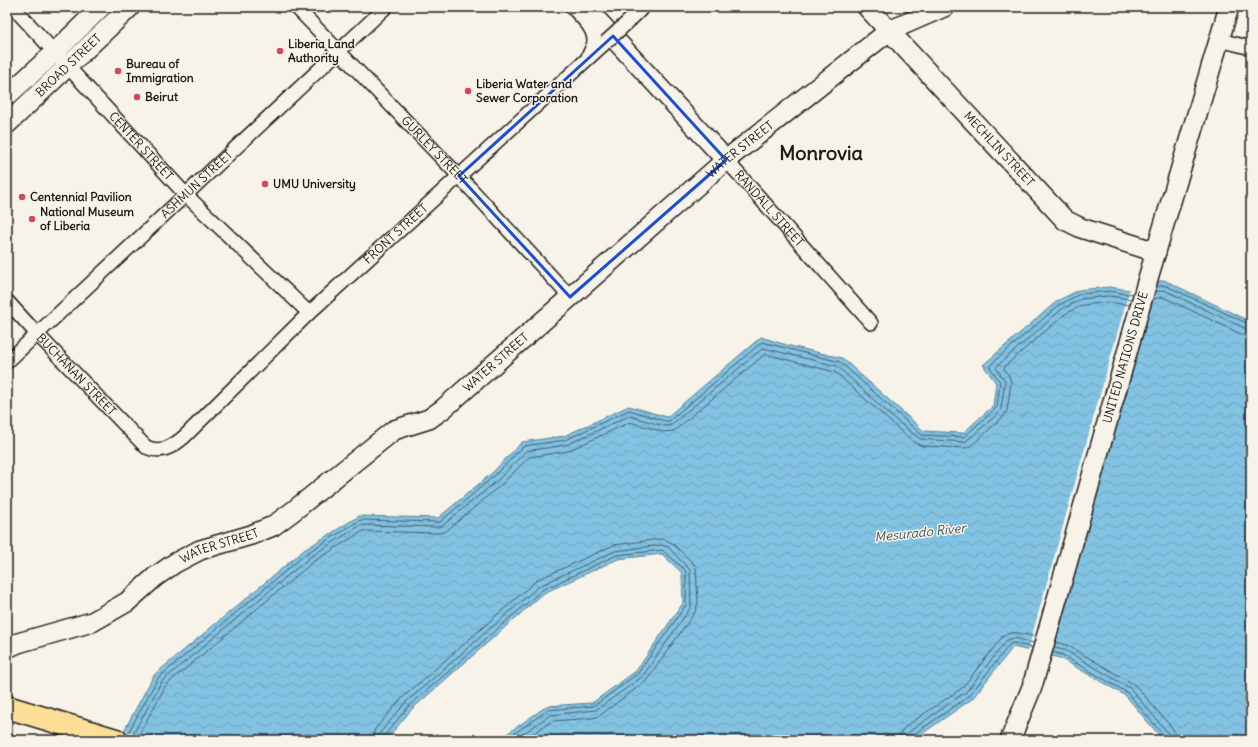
<svg xmlns="http://www.w3.org/2000/svg" width="1258" height="747" viewBox="0 0 1258 747" font-family="Delius,sans-serif">
  <style>
    .water { fill: url(#water-waves); stroke: #598093 }
    .pier { fill: #f7f3e8 }
    .lines { fill: none; stroke-linecap: round; stroke-linejoin: round }
    .shore { stroke: #455e6b; stroke-width: 1 }
    .street-casing { stroke: #1c1c1c; stroke-width: 16 }
    .secondary-casing { stroke: #1c1c1c; stroke-width: 22 }
    .highway-casing { stroke: #1c1c1c; stroke-width: 25 }
    .street { stroke: #f7f3e8; stroke-width: 13 }
    .secondary { stroke: #f7f3e8; stroke-width: 19 }
    .highway { stroke: #fcde96; stroke-width: 22 }
    .street-bridge-casing { stroke: #1c1c1c; stroke-width: 16; stroke-linecap: butt }
    .street-bridge { stroke: #f7f3e8; stroke-width: 13 }
    .marked { fill: none; stroke: #1d4ed8; stroke-width: 3; stroke-linejoin: round }
    .poi-dot { fill: #d1495b; stroke: #f7f3e8; stroke-width: 1.5 }
    .labels { text-anchor: middle; stroke-width: 3; stroke-linejoin: round; paint-order: stroke }
    .poi-label { font-size: 12px; font-weight: bold; fill: #1c1c1c; stroke: #f7f3e8; text-anchor: start }
    .street-label { font-size: 12px; fill: #1c1c1c; stroke: #f7f3e8 }
    .water-label { font-size: 13px; font-style: italic; fill: #405661; stroke: #f7f3e8 }
    .town-label { font-size: 20px; font-weight: bold; fill: #1c1c1c; stroke: #f7f3e8 }
  </style>
  <defs>
    <pattern id="water-waves" width="16" height="10" patternUnits="userSpaceOnUse"><rect width="16" height="10" fill="#82c2e2"/><path d="M0 5q4-4 8 0t8 0" fill="none" stroke="#70a6c1"/></pattern>
  </defs>
  <rect width="100%" height="100%" fill="#f7f3e8"/>
  <filter id="ink" filterUnits="userSpaceOnUse"><feTurbulence type="fractalNoise" baseFrequency=".025" numOctaves="2"/><feDisplacementMap in="SourceGraphic" scale="8" xChannelSelector="R" yChannelSelector="G"/><feConvolveMatrix kernelMatrix="1 2 1 2 8 2 1 2 1" color-interpolation-filters="sRGB"/></filter>
  <g filter="url(#ink)">
    <!-- water -->
    <path class="water" d="M1164 280 1251 322V740H1163L1126 696 1060 658 1013 647 972 699 913 740H498L547 706 592 703 636 671 683 603 682 573 662 554 618 559 544 593 412 709 386 740H119L154 675 304 550 359 516 438 518 492 473 522 442 564 436 629 406 667 417 761 337 790 346 842 358 924 431 963 433 993 406 996 383 983 365 1057 301 1079 290 1109 287 1129 290Z"/>
    <!-- pier -->
    <g class="pier">
      <path d="M1144 284 1047 657 1027 653 1130 288Z"/>
      <path d="M122 730 155 740H117Z"/>
    </g>
    <g class="lines">
      <!-- shore -->
      <g class="shore">
        <path d="M1157 287 1164 285 1251 325"/>
        <path d="M1155 292 1164 290 1246 329 1251 330"/>
        <path d="M1153 299 1163 297 1243 335 1251 336"/>
        <path d="M1056 642 1067 645 1135 685 1173 729 1176 735V740"/>
        <path d="M1054 648 1065 650 1131 689 1168 733 1170 740"/>
        <path d="M1053 652 1062 655 1128 693 1164 736 1165 740"/>
        <path d="M127 735 158 678 307 553 360 520 440 522 494 476 524 446 565 440 629 410 665 421H669L762 342 840 362 922 435 964 437 997 407 1000 382 990 367V365L1059 305 1080 294 1109 291 1128 294 1133 293"/>
        <path d="M130 740 162 681 310 557 361 525 438 527 442 526 498 480 526 451 566 445 629 416 664 426 671 425 763 348 837 366 898 422 920 439 965 442 999 413 1001 409 1005 381 996 368 997 366 1062 309 1081 299 1108 296 1131 299"/>
        <path d="M136 740 166 685 313 562 363 531 437 533 445 532 502 484 529 457 568 451 630 422 663 432 674 431 765 354 835 372 895 426 915 443 923 446 967 448 973 444 1003 417 1007 411 1011 382 1009 376 1004 369 1005 366 1065 314 1083 305 1108 302 1129 305"/>
        <path d="M372 740 375 729 402 698 537 580 614 545 660 539 666 540 672 543 692 562 696 567 698 603 695 612 646 681 599 716 593 718 552 721 524 740"/>
        <path d="M378 740 380 733 406 702 539 586 615 551 661 545 668 547 690 570 691 607 642 677 596 710 550 715 514 740"/>
        <path d="M383 740 384 736 409 706 542 590 617 555 662 550 685 570 686 573V605L638 673 594 706 548 710 505 740"/>
        <path d="M900 740 901 732 906 726 962 688 1003 636C1013 629 1025 635 1035 637"/>
        <path d="M906 740 907 735 910 731 966 692 1007 640 1014 638 1034 643"/>
        <path d="M911 740 913 735 969 696 1010 644 1014 643 1032 648"/>
      </g>
      <defs>
        <g id="street">
          <path id="s1" d="M13 7 186 195 309 313"/>
          <path id="s2" d="M296 7 459 176 570 297"/>
          <path d="M572 7C580 16 595 28 594 42 593 47 590 52 588 57"/>
          <path d="M631 19 643 7"/>
          <path d="M1220 40 1251 48"/>
          <path id="s3" d="M726 160 871 323"/>
          <path id="s4" d="M7 301 37 334 146 447C161 454 172 447 184 437L309 313 606 42"/>
          <path id="s5" d="M7 362 386 7"/>
        </g>
        <g id="secondary">
          <path d="M585 7 726 160"/>
          <path id="s6" d="M867 7 1065 220 1081 228 1156 252"/>
          <path d="M7 96 54 53 101 7"/>
          <path id="s7" d="M7 124 130 7"/>
          <path id="s8" d="M7 648 18 643 92 622 127 602 155 577 175 563 200 550 251 535 273 526 292 512 394 430 429 419 443 409 726 160 889 31 944 7"/>
          <path id="s9" d="M1010 740 1032 687 1149 275 1229 7"/>
        </g>
        <path id="highway" d="M7 707 116 740"/>
      </defs>
      <!-- street casing -->
      <use href="#street" class="street-casing"/>
      <!-- secondary casing -->
      <use href="#secondary" class="secondary-casing"/>
      <!-- highway casing -->
      <use href="#highway" class="highway-casing"/>
      <!-- street -->
      <use href="#street" class="street"/>
      <!-- secondary -->
      <use href="#secondary" class="secondary"/>
      <!-- highway -->
      <use href="#highway" class="highway"/>
      <defs>
        <path id="street-bridge" d="M606 42 631 19"/>
      </defs>
      <!-- street-bridge casing -->
      <use href="#street-bridge" class="street-bridge-casing"/>
      <!-- street-bridge -->
      <use href="#street-bridge" class="street-bridge"/>
    </g>
  </g>
  <!-- marked area -->
  <path class="marked" d="M613 36 726 160 570 297 459 176Z"/>
  <!-- markers -->
  <g class="poi-dot">
    <circle cx="280" cy="51" r="4"/>
    <circle cx="118" cy="71" r="4"/>
    <circle cx="468" cy="91" r="4"/>
    <circle cx="137" cy="97" r="4"/>
    <circle cx="265" cy="184" r="4"/>
    <circle cx="22" cy="197" r="4"/>
    <circle cx="32" cy="219" r="4"/>
  </g>
  <g class="labels">
    <!-- poi labels -->
    <g class="poi-label">
      <text x="288" y="48">Liberia Land<tspan x="288" dy="14">Authority</tspan></text>
      <text x="126" y="68">Bureau of<tspan x="126" dy="14">Immigration</tspan></text>
      <text x="476" y="88">Liberia Water and<tspan x="476" dy="14">Sewer Corporation</tspan></text>
      <text x="145" y="101">Beirut</text>
      <text x="273" y="188">UMU University</text>
      <text x="30" y="201">Centennial Pavilion</text>
      <text x="40" y="216">National Museum<tspan x="40" dy="14">of Liberia</tspan></text>
    </g>
    <!-- street labels -->
    <g class="street-label">
      <text dy="4" stroke="none"><textPath href="#s7" startOffset="85">BROAD STREET</textPath></text>
      <text dy="4" stroke="none"><textPath href="#s1" startOffset="189">CENTER STREET</textPath></text>
      <text dy="4" stroke="none"><textPath href="#s6" startOffset="194">MECHLIN STREET</textPath></text>
      <text dy="4" stroke="none"><textPath href="#s8" startOffset="899">WATER STREET</textPath></text>
      <text dy="4" stroke="none"><textPath href="#s2" startOffset="199">GURLEY STREET</textPath></text>
      <text dy="4" stroke="none"><textPath href="#s5" startOffset="260">ASHMUN STREET</textPath></text>
      <text dy="4" stroke="none"><textPath href="#s3" startOffset="65">RANDALL STREET</textPath></text>
      <text dy="4" stroke="none"><textPath href="#s4" startOffset="537">FRONT STREET</textPath></text>
      <text dy="4" stroke="none"><textPath href="#s9" startOffset="400">UNITED NATIONS DRIVE</textPath></text>
      <text dy="4" stroke="none"><textPath href="#s8" startOffset="575">WATER STREET</textPath></text>
      <text dy="4" stroke="none"><textPath href="#s4" startOffset="101">BUCHANAN STREET</textPath></text>
      <text dy="4" stroke="none"><textPath href="#s8" startOffset="239">WATER STREET</textPath></text>
    </g>
    <!-- water labels -->
    <g class="water-label">
      <text transform="translate(920 532) rotate(-6)" y="5">Mesurado River</text>
    </g>
    <!-- town labels -->
    <g class="town-label">
      <text x="821" y="160">Monrovia</text>
    </g>
  </g>
  <!-- margin -->
  <rect width="1258" height="747" fill="none" stroke="#f7f3e8" stroke-width="24"/>
  <rect x="12" y="12" width="1234" height="723" fill="none" stroke="#1c1c1c" stroke-width="1.5" filter="url(#ink)"/>
</svg>
